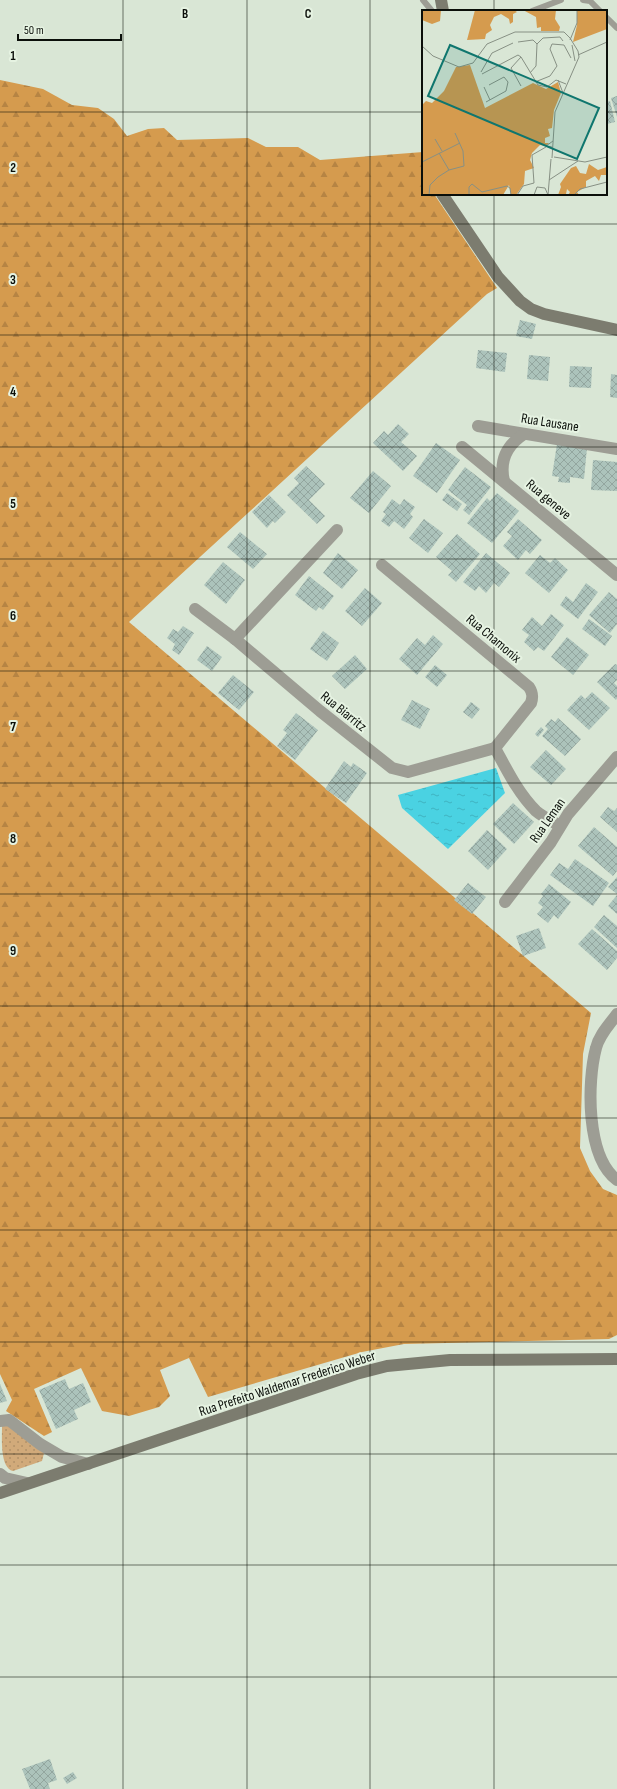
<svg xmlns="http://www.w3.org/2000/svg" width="617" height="1789" viewBox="0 0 617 1789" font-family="'Sofia Sans Condensed',sans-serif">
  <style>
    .grass { fill: url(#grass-dots) }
    .forest { fill: url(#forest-firs) }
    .water { fill: url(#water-ripples) }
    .building { fill: url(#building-cross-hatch) }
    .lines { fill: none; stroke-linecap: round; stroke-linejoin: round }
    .lane { stroke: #9d9d94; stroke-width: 6 }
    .street { stroke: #9d9d94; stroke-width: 12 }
    .secondary { stroke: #7c7c6f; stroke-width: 12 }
    .grid { fill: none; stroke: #0b0f0a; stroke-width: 1; stroke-opacity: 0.55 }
    .labels { text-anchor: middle; stroke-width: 4; stroke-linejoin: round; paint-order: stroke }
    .street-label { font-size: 14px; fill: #0b0f0a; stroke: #e6f3e2 }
    .inset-road { fill: none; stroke: #879084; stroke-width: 1 }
    .view { fill: #0f766e; fill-opacity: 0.15; stroke: #0f766e; stroke-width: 2 }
    .inset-edge { fill: none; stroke: #0b0f0a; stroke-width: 2 }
    .grid-label { font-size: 13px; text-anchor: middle; font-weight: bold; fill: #0b0f0a; stroke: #e6f3e2; stroke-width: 4; stroke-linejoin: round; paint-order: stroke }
  </style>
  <defs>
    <pattern id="grass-dots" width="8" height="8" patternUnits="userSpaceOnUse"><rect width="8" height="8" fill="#d1aa7a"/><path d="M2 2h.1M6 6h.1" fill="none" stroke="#b29168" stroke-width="1.8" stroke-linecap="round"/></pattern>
    <pattern id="forest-firs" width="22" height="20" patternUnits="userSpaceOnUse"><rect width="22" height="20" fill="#d59b4e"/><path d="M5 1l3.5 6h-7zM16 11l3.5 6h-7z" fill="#b68443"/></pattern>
    <pattern id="water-ripples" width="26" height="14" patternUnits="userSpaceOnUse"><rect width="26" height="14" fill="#4ad2e2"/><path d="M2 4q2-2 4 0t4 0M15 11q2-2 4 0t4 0" fill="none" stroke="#3fb3c1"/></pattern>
    <pattern id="building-cross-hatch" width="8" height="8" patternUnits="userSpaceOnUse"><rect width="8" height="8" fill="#acc3bb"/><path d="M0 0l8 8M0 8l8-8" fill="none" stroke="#93a69f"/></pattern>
  </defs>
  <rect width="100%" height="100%" fill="#d9e6d5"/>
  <!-- grass -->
  <path class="grass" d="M3 1425H7L44 1453 42 1461 13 1471C0 1468 2 1439 2 1427Z"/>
  <!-- forest -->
  <path class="forest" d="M0 80 43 89 72 105 98 108 114 119 127 136 148 129 164 128 177 140 248 138 266 147H298L320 160 423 152V194H434L497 288 487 294 129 622 591 1013 583 1054 580 1148 590 1171 603 1189 617 1195V1335L609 1339 404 1344 362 1352 208 1397 189 1358 160 1370 170 1396 159 1407 129 1416 102 1411 81 1368 34 1389 52 1432 44 1436 6 1411 12 1400 0 1374Z"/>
  <!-- water -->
  <path class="water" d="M496 768 505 793 448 849 402 808 398 795Z"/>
  <!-- building -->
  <g class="building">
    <path d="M617 96V117L611 98Z"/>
    <path d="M610 101 615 122 607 124 606 102Z"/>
    <path d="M520 320 536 324 532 339 516 336Z"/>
    <path d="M478 350 507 353 505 372 476 368Z"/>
    <path d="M529 355 550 357 548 381 527 379Z"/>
    <path d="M570 366 592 367 591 388 569 387Z"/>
    <path d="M611 374 617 375V398L610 397Z"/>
    <path d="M398 424 409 434 401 442 417 456 403 471 373 443 384 431 388 435Z"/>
    <path d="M436 443 460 460 437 493 413 476Z"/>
    <path d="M557 444 587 448 584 479 570 477V483L558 482 559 477 552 476Z"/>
    <path d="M593 460 617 462V491L591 490Z"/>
    <path d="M306 466 325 484 309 500 325 516 317 524 287 495 299 483 294 478Z"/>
    <path d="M465 467 491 487 469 515 463 510 467 505 448 490Z"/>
    <path d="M373 471 391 486 369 513 350 498Z"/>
    <path d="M447 493 462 504 457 511 442 500Z"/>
    <path d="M497 493 519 511 492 543 467 523 487 498 490 501Z"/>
    <path d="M269 495 286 512 275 523 273 521 267 528 252 512Z"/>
    <path d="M392 499 400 505 404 499 415 507 410 514 413 517 404 529 394 521 389 527 381 521 386 514 383 512Z"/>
    <path d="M424 519 443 533 428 553 409 538Z"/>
    <path d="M518 519 542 540 530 554 526 550 518 560 503 546 512 536 507 532Z"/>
    <path d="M240 532 267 554 253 569 227 547Z"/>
    <path d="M457 534 480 554 456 582 448 575 452 571 436 557Z"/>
    <path d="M338 553 358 570 342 589 323 573Z"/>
    <path d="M486 553 510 573 499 587 494 583 486 593 479 586 475 591 463 582Z"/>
    <path d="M540 555 550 563 555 558 568 570 549 593 525 573Z"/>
    <path d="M223 562 245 580 226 604 204 585Z"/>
    <path d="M309 576 334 596 323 610 319 607 316 611 295 595Z"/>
    <path d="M586 583 598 592 578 619 560 605 566 596 573 602Z"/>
    <path d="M365 588 382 603 362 626 345 611Z"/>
    <path d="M609 592 617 599V624L610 633 589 615Z"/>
    <path d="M551 614 564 625 544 651 538 647 534 651 524 642 529 635 522 630 532 617 542 626Z"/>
    <path d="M589 619 612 636 605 646 582 629Z"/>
    <path d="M183 626 194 633 179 655 172 650 175 644 167 638 173 629 178 632Z"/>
    <path d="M323 631 339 643 327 661 310 649Z"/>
    <path d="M433 635 443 644 417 675 399 659 417 638 425 645Z"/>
    <path d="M567 637 589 655 573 675 551 657Z"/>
    <path d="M207 646 222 657 212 671 197 660Z"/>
    <path d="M355 655 367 669 345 689 332 676Z"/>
    <path d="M615 664 617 665V680L614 683 617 686V698L616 700 597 682Z"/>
    <path d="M435 665 447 675 437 687 425 677Z"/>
    <path d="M233 675 254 692 239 710 218 693Z"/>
    <path d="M592 692 610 708 589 730 567 710 581 695 585 699Z"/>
    <path d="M412 700 430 709 420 729 401 720Z"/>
    <path d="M471 702 480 709 472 719 463 712Z"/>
    <path d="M296 713 318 730 295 760 277 746 287 733 283 730Z"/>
    <path d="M558 718 581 739 565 756 542 736 548 729 545 726 551 719 555 722Z"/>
    <path d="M541 727 544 730 538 737 535 734Z"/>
    <path d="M546 750 566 769 551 785 530 767Z"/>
    <path d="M344 761 351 767 353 763 367 773 346 803 325 789Z"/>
    <path d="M513 803 534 822 514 844 493 824Z"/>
    <path d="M608 807 614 811 617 808V832L600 817Z"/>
    <path d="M594 827 617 847V871L613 876 578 846Z"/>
    <path d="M487 830 507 849 488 870 468 851Z"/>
    <path d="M575 859 609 883 593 906 550 875 559 863 568 869Z"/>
    <path d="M617 877V894L608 887Z"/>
    <path d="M468 883 486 897 472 914 454 900Z"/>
    <path d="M549 884 571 902 558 919 554 915 548 923 537 914 543 907 538 903 543 896 541 894Z"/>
    <path d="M617 895V914L608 906Z"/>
    <path d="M604 915 617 926V948L594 927Z"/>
    <path d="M539 928 546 948 523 956 516 936Z"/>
    <path d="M592 929 617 951V958L607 970 578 944Z"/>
    <path d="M65 1379 69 1389 83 1383 91 1402 74 1410 78 1419 56 1429 39 1390Z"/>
    <path d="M0 1384 7 1401 0 1403Z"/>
    <path d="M50 1759 57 1780 48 1783 50 1789H30L22 1769Z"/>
    <path d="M73 1772 77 1778 67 1784 63 1778Z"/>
  </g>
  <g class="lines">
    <!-- lane -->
    <g class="lane">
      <path d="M423 0 432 11"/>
      <path d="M583 0 590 1 600 11"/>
      <path d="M532 11 561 0"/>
      <path d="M606 17 617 28"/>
    </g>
    <!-- street -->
    <g class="street">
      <path d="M478 426 617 449"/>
      <path d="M462 447 617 575"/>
      <path d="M504 481C499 460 507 445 524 434"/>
      <path d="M382 565 529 687C533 693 533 697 531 703L495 748"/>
      <path d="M195 609 235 639 320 711 392 768 408 772 495 748"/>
      <path d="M235 639 337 530"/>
      <path d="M495 748C507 770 518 793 536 811 543 817 552 821 560 826"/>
      <path d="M505 902 551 842 568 814 617 757"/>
      <path d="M617 1014C609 1025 599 1035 596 1048 587 1082 586 1157 617 1180"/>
      <path d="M0 1421 9 1420 40 1444 62 1457 88 1464"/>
      <path d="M0 1474 5 1478 27 1483"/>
    </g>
    <!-- secondary -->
    <g class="secondary">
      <path d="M441 0 443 11"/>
      <path d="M442 194 498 277 520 301 531 309 544 314 617 330"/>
      <path d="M0 1493 356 1374 387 1366 450 1360 617 1359"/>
    </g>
  </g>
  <!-- grid -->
  <path class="grid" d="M123 0V1789M247 0V1789M370 0V1789M494 0V11M0 112H423M606 112H617M494 194V1789M0 224H617M0 335H617M0 447H617M0 559H617M0 671H617M0 783H617M0 894H617M0 1006H617M0 1118H617M0 1230H617M0 1342H617M0 1454H617M0 1565H617M0 1677H617"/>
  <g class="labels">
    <!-- street labels -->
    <g class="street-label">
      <text transform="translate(550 422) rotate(9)" y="5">Rua Lausane</text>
      <text transform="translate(549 499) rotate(40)" y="5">Rua geneve</text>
      <text transform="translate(494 638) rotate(40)" y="5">Rua Chamonix</text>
      <text transform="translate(344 711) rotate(39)" y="5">Rua Biarritz</text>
      <text transform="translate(547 820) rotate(-55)" y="5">Rua Leman</text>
      <text transform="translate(287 1383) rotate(-18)" y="5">Rua Prefeito Waldemar Frederico Weber</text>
    </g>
  </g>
  <!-- overview -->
  <g transform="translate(422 10)">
    <rect width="185" height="185" fill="#d9e6d5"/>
    <path d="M0 0H19L18 11 10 14 0 10ZM53 0H92L95 2 91 4V12L88 14 87 9 79 4 72 7 68 15 70 20 64 24 63 29 45 30ZM101 0H134L133 9 138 17 137 21H119V17L115 18 114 7ZM155 0H185V19L151 32 155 15ZM48 55 63 98 111 73 124 79 136 72 139 83 132 100 130 118 126 119 128 126 123 128V133H127L124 136 118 135 110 143 108 150 112 158 103 161 102 174 94 185H89L87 175 81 185H0V95L4 91 10 93 22 81 34 57ZM167 154 176 160 185 157V165H179L177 171 173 166 164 171V177L155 182 157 185H146L148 182 145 179 144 184 136 185 139 177 138 174 149 158 154 156 158 163 164 164Z" fill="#d59b4e"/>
    <path class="inset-road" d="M148 30 155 13V0M96 32 111 30 115 34 114 56 108 63M115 34 121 28 138 27 141 31M150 35 153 51M0 36 11 46 37 57 51 53 65 34 93 22H142L148 28M156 45 185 32M59 62 70 43 91 33M60 64 96 45 99 47M136 70 141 83M113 72 128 66 135 56 128 39 130 34 142 35 149 48M67 75 82 67 86 72M99 76 89 58 99 47 116 75 125 77 134 70 144 74M62 77 68 90M64 92 84 81 86 72M13 129 20 141M130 137 124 136 131 131M17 143 27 160M132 147 163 152 185 147M130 148 133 102 157 47 156 41 148 28M0 152 38 133M127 170 156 151M7 185 8 175 16 167 27 160 42 156 41 141 33 123M47 185V177L50 174 60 182 85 176 88 178 89 185M95 185 101 176 112 173 110 145 124 137M112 185 115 177 123 178 126 185M126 185 129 149M152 185 158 179 185 172"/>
    <path class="view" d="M28 35 177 98 155 149 6 86Z"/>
    <rect width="185" height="185" class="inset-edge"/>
  </g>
  <g class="grid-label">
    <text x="185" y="18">B</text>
    <text x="308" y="18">C</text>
    <text x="13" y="60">1</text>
    <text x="13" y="172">2</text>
    <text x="13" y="284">3</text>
    <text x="13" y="396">4</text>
    <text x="13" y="508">5</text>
    <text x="13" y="620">6</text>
    <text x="13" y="731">7</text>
    <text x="13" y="843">8</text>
    <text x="13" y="955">9</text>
  </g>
  <!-- scale -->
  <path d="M18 34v6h103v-6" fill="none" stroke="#0b0f0a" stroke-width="2"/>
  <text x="24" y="34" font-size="12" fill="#0b0f0a" stroke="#e6f3e2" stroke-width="3" paint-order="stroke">50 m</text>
</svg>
